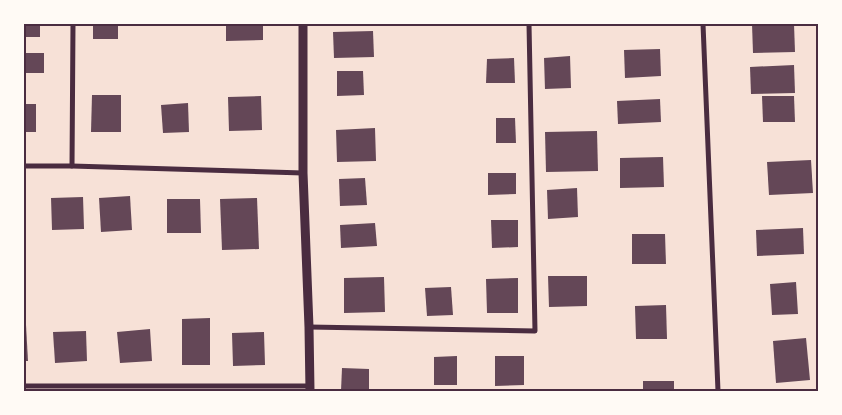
<svg xmlns="http://www.w3.org/2000/svg" width="842" height="415" viewBox="0 0 842 415" font-family="'DejaVu Sans',sans-serif">
  <style>
    .building { fill: #644757 }
    .lines { fill: none; stroke-linecap: round; stroke-linejoin: round }
    .minor { stroke: #4a2c40; stroke-width: 5 }
    .tertiary { stroke: #4a2c40; stroke-width: 9 }
    .neatline { fill: none; stroke: #4a2c40; stroke-width: 2 }
  </style>
  <rect width="100%" height="100%" fill="#f7e1d7"/>
  <!-- building -->
  <g class="building">
    <rect x="24" y="24" width="16" height="13"/>
    <rect x="93" y="24" width="25" height="15"/>
    <path d="M226 24H263V40L226 41Z"/>
    <path d="M752 24H794L795 52 753 53Z"/>
    <path d="M373 31 374 57 334 58 333 32Z"/>
    <path d="M660 49 661 76 625 78 624 50Z"/>
    <rect x="24" y="53" width="20" height="20"/>
    <path d="M570 56 571 88 545 89 544 58Z"/>
    <path d="M514 58 515 83H486L487 59Z"/>
    <path d="M794 65 795 93 751 94 750 67Z"/>
    <path d="M337 71H363L364 95 337 96Z"/>
    <path d="M92 95H121V132H91Z"/>
    <path d="M261 96 262 130 229 131 228 97Z"/>
    <path d="M762 96H794L795 122H763Z"/>
    <path d="M660 99 661 122 618 124 617 101Z"/>
    <path d="M188 103 189 132 163 133 161 105Z"/>
    <rect x="24" y="104" width="12" height="28"/>
    <path d="M496 118H515L516 143H496Z"/>
    <path d="M375 128 376 161 337 162 336 130Z"/>
    <path d="M597 131 598 171 546 172 545 132Z"/>
    <path d="M663 157 664 187 620 188V158Z"/>
    <path d="M811 160 813 193 769 195 767 162Z"/>
    <path d="M488 173H516V194L488 195Z"/>
    <path d="M365 178 367 205 340 206 339 179Z"/>
    <path d="M577 188 578 217 548 219 547 190Z"/>
    <path d="M130 196 132 230 101 232 99 198Z"/>
    <path d="M83 197 84 229 52 230 51 198Z"/>
    <path d="M257 198 259 249 222 250 220 199Z"/>
    <path d="M167 199H200L201 233H167Z"/>
    <path d="M491 220H518V247L492 248Z"/>
    <path d="M375 223 377 246 341 248 340 225Z"/>
    <path d="M803 228 804 254 757 256 756 230Z"/>
    <path d="M632 234H665L666 264H632Z"/>
    <path d="M548 276H587V306L549 307Z"/>
    <path d="M384 277 385 312 344 313V278Z"/>
    <path d="M518 278V313H487L486 279Z"/>
    <path d="M796 282 798 314 772 315 770 284Z"/>
    <path d="M451 287 453 315 427 316 425 288Z"/>
    <path d="M666 305 667 339H636L635 306Z"/>
    <path d="M210 318V365H182V319Z"/>
    <path d="M24 325H26L28 361H24Z"/>
    <path d="M150 329 152 361 120 363 117 332Z"/>
    <path d="M86 331 87 361 55 363 53 332Z"/>
    <path d="M264 332 265 365 233 366 232 333Z"/>
    <path d="M806 338 810 380 776 383 773 341Z"/>
    <path d="M457 356V385H434V357Z"/>
    <path d="M495 356H524V385L495 386Z"/>
    <path d="M342 368 369 369V391H341Z"/>
    <rect x="643" y="381" width="31" height="10"/>
  </g>
  <g class="lines">
    <!-- minor -->
    <g class="minor">
      <path d="M703 24 718 391"/>
      <path d="M24 166H72L303 173"/>
      <path d="M72 166 73 24"/>
      <path d="M309 327 535 331 529 24"/>
      <path d="M24 386H310"/>
    </g>
    <!-- tertiary -->
    <path class="tertiary" d="M303 24V173L309 327 310 391"/>
  </g>
  <!-- border -->
  <rect width="842" height="415" fill="none" stroke="#fffaf5" stroke-width="50"/>
  <rect x="25" y="25" width="792" height="365" class="neatline"/>
</svg>
